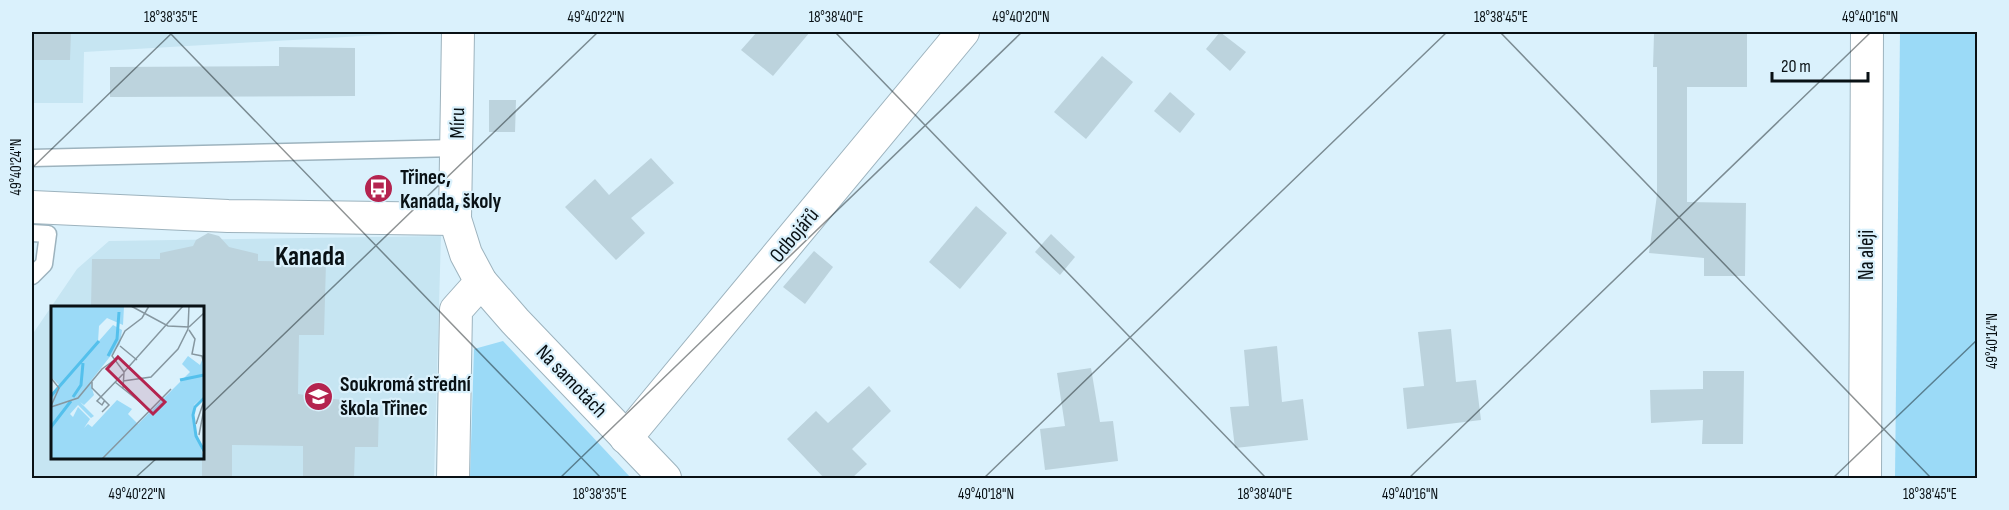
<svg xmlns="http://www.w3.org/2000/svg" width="2009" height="510" viewBox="0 0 2009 510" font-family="'Sofia Sans Condensed',sans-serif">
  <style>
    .built { fill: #c6e5f2; fill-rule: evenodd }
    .green { fill: #9bdaf7 }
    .building { fill: #bcd3dd }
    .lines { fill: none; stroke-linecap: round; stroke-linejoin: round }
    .lane-casing { stroke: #9db3be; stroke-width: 19 }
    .street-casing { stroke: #9db3be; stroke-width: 34 }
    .lane { stroke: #fff; stroke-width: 16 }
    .street { stroke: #fff; stroke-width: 32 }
    .ticks { fill: none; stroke: #091115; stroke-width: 1.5; stroke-opacity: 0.45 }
    .labels { text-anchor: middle; stroke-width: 4.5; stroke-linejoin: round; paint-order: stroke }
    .street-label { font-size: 21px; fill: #091115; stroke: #daf1fc }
    .poi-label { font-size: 21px; font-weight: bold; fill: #091115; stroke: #daf1fc; text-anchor: start }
    .district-label { font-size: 27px; font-weight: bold; fill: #091115; stroke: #daf1fc }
    .inset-river { fill: none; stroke: #54c0ec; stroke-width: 3 }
    .inset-road { fill: none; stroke: #8697a0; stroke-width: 1.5 }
    .view { fill: #b4244f; fill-opacity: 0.15; stroke: #b4244f; stroke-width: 3 }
    .inset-edge { fill: none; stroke: #091115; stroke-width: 3 }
    .neatline { fill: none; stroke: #091115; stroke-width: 2 }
    .ticks-label { font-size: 15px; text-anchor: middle; fill: #091115 }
  </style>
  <rect width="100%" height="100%" fill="#daf1fc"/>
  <!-- built -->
  <g class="built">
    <path d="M32 32H432L84 52 83 103H32Z"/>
    <path d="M441 236 434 478H32V335L77 269 109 241ZM52 308H202V458H52Z"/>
  </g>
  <!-- green -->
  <g class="green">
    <path d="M1900 32H1977V478H1895Z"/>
    <path d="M503 341 631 478H470L474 349Z"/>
  </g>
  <!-- building -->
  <g class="building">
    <path d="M32 32H71L70 60H32Z"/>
    <path d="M757 32H810L773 76 741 50Z"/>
    <path d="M1220 32 1246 52 1230 71 1206 49Z"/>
    <path d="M1747 32V87H1687V202L1746 203 1745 276H1704V258L1649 253 1657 195V67H1653L1654 34Z"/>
    <path d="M279 47 355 48V96L110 97V67L279 66Z"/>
    <path d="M1102 56 1133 82 1086 139 1054 112Z"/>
    <path d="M1170 92 1195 114 1180 133 1154 111Z"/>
    <path d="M489 100H516L515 132H489Z"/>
    <path d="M651 158 674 183 631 218 645 233 616 260 565 207 595 179 609 195Z"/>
    <path d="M976 206 1007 233 960 289 929 262Z"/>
    <path d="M208 233 219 236 229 247 258 254V261L326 262 324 335H299L298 394 379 405 378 447H355L354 478H303V446L232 445V478H202V308H91L92 259H160V253L193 246 196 240Z"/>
    <path d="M1051 234 1075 257 1060 275 1035 252Z"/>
    <path d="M814 251 833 267 805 304 783 287Z"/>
    <path d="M1451 329 1456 382 1476 380 1481 420 1407 429 1403 388 1424 386 1418 332Z"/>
    <path d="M1277 346 1282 402 1303 399 1308 440 1235 448 1230 407 1249 406 1244 350Z"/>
    <path d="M1091 368 1100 422 1113 421 1118 461 1045 470 1040 429 1065 426 1057 373Z"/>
    <path d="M1703 371H1744L1743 444H1702L1703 420 1651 423 1650 390 1703 389Z"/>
    <path d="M869 386 891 411 852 449 867 464 852 478H824L787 439 816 411 828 423Z"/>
  </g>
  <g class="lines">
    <defs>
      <g id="lane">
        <path d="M32 158 457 148"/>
        <path d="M32 233 48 234 44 264 32 276"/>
      </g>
      <g id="street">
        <path d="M458 32 455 219 466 254 481 282 515 321 665 478"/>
        <path d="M32 207 228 216 455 219"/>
        <path d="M626 438 963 32"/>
        <path d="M453 478 456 310 481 282"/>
        <path d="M1865 478 1867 32"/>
      </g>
    </defs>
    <!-- lane casing -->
    <use href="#lane" class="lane-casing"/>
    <!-- street casing -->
    <use href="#street" class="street-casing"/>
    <!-- lane -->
    <use href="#lane" class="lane"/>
    <!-- street -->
    <use href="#street" class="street"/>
  </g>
  <!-- ticks -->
  <path class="ticks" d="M169 32 601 478M835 32 1266 478M1500 32 1931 478M32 168 173 32M202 413 598 32M135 478 157 458M560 478 1022 32M984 478 1447 32M1409 478 1871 32M1833 478 1978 339"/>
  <!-- icons -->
  <defs>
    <symbol id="bus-disc" viewBox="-11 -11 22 22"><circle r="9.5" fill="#b4244f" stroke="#daf1fc"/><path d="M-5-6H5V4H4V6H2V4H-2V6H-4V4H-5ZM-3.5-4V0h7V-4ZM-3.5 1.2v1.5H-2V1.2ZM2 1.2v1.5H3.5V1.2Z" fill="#fff"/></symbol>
    <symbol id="school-disc" viewBox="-11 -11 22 22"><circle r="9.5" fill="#b4244f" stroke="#daf1fc"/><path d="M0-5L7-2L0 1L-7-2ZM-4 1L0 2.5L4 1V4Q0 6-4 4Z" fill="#fff"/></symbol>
  </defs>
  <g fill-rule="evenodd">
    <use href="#bus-disc" x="362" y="172" width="33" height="33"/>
    <use href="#school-disc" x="302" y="380" width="33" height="33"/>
  </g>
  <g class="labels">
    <!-- street labels -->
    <g class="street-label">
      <text transform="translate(457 123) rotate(-89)" y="7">Míru</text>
      <text transform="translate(794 235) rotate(-50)" y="7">Odbojářů</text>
      <text transform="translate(1866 255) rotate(-90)" y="7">Na aleji</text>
      <text transform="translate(572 381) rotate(46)" y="7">Na samotách</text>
    </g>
    <!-- poi labels -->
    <g class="poi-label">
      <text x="400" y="184">Třinec,<tspan x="400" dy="24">Kanada, školy</tspan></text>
      <text x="340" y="391">Soukromá střední<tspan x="340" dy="24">škola Třinec</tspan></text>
    </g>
    <!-- district labels -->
    <g class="district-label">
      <text x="310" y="265">Kanada</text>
    </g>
  </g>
  <!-- overview -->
  <g transform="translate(51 306)">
    <rect width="153" height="153" fill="#daf1fc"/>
    <path d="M0 0H73L72 19 56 12 48 20 47 36 62 19 71 24 69 38 39 76 43 89 33 99 29 96 43 110 40 112 27 99 19 108 22 111 27 101 39 113 33 122 37 118 41 121 66 94 81 103 77 108 87 118 139 66 131 58 137 50 149 59 153 49V90L143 99 141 112 153 153H0V89L8 79 0 71Z" fill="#9bdaf7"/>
    <path class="inset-river" d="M57 50 66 33 68 6M129 74 153 69M0 90 48 35M22 91 30 79 32 57M153 92 144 101 142 109 145 130 153 145M0 121 20 95"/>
    <path class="inset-road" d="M80 0 117 20 138 21M138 21 153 7M138 24 144 33 141 48 151 50 153 58M69 40 86 54M73 66 61 50 74 25 91 12 98 0M0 72 8 82 0 100M72 75 100 71 127 43 137 23 138 0M41 76V82L58 99 51 106M64 76 99 104M72 83 73 66 132 0M54 94 51 99 46 95 72 68M0 101 27 92 51 63 62 55M145 118 153 95M148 129 153 103M51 153 120 83"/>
    <path class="view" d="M67 51 114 96 102 108 56 63Z"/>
    <rect width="153" height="153" class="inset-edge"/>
  </g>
  <!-- border -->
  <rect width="2009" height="510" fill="none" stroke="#daf1fc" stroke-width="66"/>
  <!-- scale -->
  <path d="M1772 72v9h96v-9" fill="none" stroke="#091115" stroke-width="3"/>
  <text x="1781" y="72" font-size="18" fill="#091115" stroke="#daf1fc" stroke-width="4.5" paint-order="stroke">20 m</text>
  <rect x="33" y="33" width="1943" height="444" class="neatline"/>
  <g class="ticks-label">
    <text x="171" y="22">18°38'35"E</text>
    <text x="596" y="22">49°40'22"N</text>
    <text x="836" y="22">18°38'40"E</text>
    <text x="1021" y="22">49°40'20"N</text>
    <text x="1501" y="22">18°38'45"E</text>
    <text x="1870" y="22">49°40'16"N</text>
    <text transform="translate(16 167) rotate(-90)" y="5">49°40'24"N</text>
    <text transform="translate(1992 341) rotate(-90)" y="5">49°40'14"N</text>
    <text x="137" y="499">49°40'22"N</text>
    <text x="600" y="499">18°38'35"E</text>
    <text x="986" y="499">49°40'18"N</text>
    <text x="1265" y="499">18°38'40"E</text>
    <text x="1410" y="499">49°40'16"N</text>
    <text x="1930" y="499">18°38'45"E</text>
  </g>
</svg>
